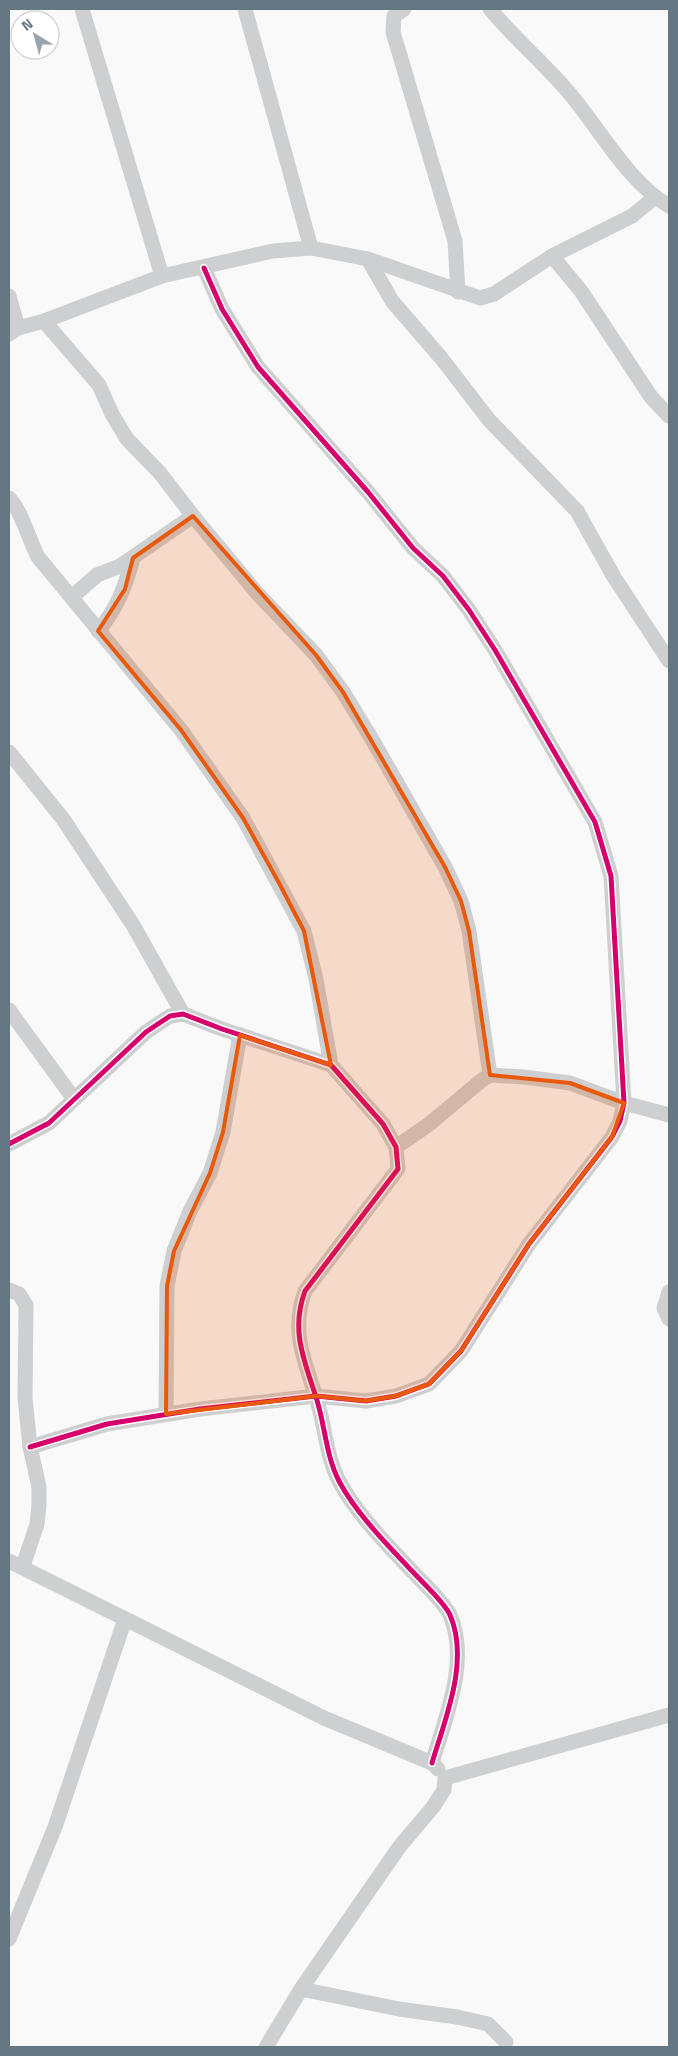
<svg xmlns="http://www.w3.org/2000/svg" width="678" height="2056" viewBox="0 0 678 2056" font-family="'Titillium Web',sans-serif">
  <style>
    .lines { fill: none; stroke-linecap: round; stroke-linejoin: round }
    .minor { stroke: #cecfd0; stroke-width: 15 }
    .cycleway-casing { stroke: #fff; stroke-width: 8 }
    .cycleway { stroke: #d6006c; stroke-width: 5 }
    .marked { fill: #e8590c; fill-opacity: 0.2; stroke: #e8590c; stroke-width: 4; stroke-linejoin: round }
  </style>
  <rect width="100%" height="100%" fill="#f9f9f9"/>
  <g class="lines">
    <!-- minor -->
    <g class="minor">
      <path d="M82 9 162 276"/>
      <path d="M245 9 311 248"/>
      <path d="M404 9 394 16 393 32 455 241 458 292"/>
      <path d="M490 9C515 39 546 65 571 95 600 130 630 184 669 206"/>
      <path d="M552 256 581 291 651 397 669 416"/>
      <path d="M368 259 392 301 442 359 489 420 577 511 614 577 669 661"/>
      <path d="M9 296 18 328"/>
      <path d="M44 321 99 385 112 414 127 439 160 473 193 516 257 593 316 655 343 692 373 741 445 867 461 901 469 931 490 1075"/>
      <path d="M9 334 18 328 44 321 162 276 273 251 311 248 368 259 480 298 494 294 552 256 632 216 654 198"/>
      <path d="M9 498C22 511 29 540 38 557L181 730 243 818 304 931 316 979 331 1065"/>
      <path d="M72 597 97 575 120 566 193 516"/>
      <path d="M98 631C117 609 126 585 133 558"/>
      <path d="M9 752 63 819 133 925 183 1014"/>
      <path d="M9 1010 74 1099"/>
      <path d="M9 1144 49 1123 146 1032 170 1016 183 1014 222 1029 331 1065 383 1124 396 1147 398 1169 305 1291C291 1329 303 1357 315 1394 325 1422 325 1454 339 1481 355 1512 389 1547 413 1572 423 1583 445 1603 450 1615 470 1661 445 1719 432 1763"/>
      <path d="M396 1147 428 1125 482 1080 490 1075 524 1077 570 1083 624 1103 669 1115"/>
      <path d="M9 1290 19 1294 26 1305 25 1398 30 1447 39 1487V1505L37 1524 23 1566"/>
      <path d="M669 1292 664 1308 669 1319"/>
      <path d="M166 1414 167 1286 174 1251 190 1211 210 1173 223 1132 240 1035"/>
      <path d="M30 1447 107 1424 200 1409 316 1396 366 1401 396 1396 429 1384 461 1351 529 1244 612 1137 620 1121 624 1103 611 876 595 822 495 650 469 610 443 576 413 548 368 492 258 367 222 309 204 268"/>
      <path d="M9 1561 324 1718 432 1763 438 1769"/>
      <path d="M9 1939 55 1827 125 1619"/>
      <path d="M301 1989 399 2009 457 2017 488 2024 506 2042"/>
      <path d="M266 2047 301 1989 359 1905 400 1846 433 1807 444 1790 445 1778 669 1715"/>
    </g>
    <defs>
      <g id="cycleway">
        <path d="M9 1144 49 1123 146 1032 170 1016 183 1014 222 1029 331 1065 383 1124 396 1147 398 1169 305 1291C291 1329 303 1357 315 1394 325 1422 325 1454 339 1481 355 1512 389 1547 413 1572 423 1583 445 1603 450 1615 470 1661 445 1719 432 1763"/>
        <path d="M30 1447 107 1424 200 1409 316 1396 366 1401 396 1396 429 1384 461 1351 529 1244 612 1137 620 1121 624 1103 611 876 595 822 495 650 469 610 443 576 413 548 368 492 258 367 222 309 204 268"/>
      </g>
    </defs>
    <!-- cycleway casing -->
    <use href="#cycleway" class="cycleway-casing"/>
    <!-- cycleway -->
    <use href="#cycleway" class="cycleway"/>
  </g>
  <!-- marked area -->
  <path class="marked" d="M193 516 316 655 343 692 445 867 461 901 469 931 490 1075 570 1083 624 1103 612 1137 529 1244 461 1351 429 1384 396 1396 366 1401 316 1396 166 1414 167 1286 174 1251 210 1173 223 1132 240 1035 331 1065 304 931 279 883 243 818 181 730 98 631 125 589 133 558Z"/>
  <!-- border -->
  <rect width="678" height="2056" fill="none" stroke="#657683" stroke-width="20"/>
  <!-- north arrow -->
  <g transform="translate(35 35) rotate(323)"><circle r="24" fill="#ffffff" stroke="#c1c8cd"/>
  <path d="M0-4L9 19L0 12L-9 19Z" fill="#99a4ac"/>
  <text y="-8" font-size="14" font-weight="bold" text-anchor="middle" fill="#657683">N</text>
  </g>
</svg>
